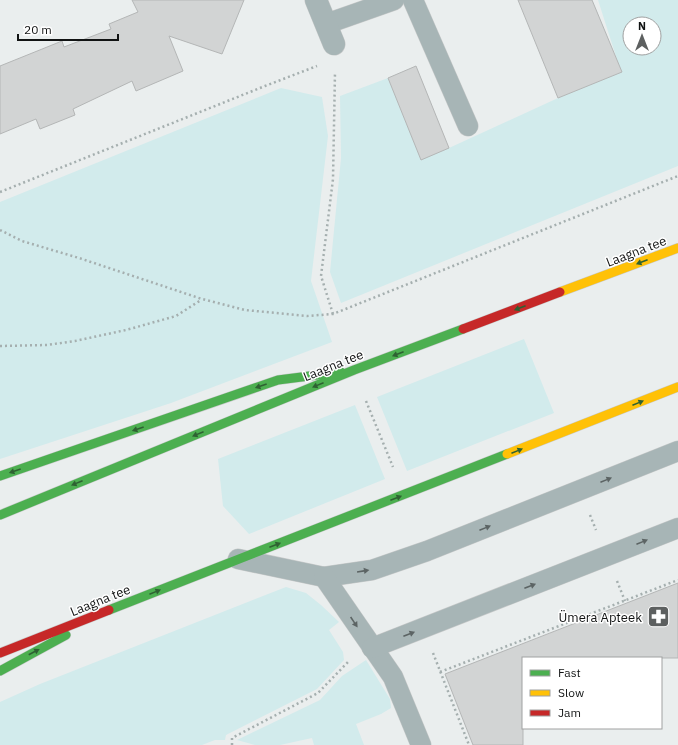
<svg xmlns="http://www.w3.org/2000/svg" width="678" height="745" viewBox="0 0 678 745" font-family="'IBM Plex Sans',sans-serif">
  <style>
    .green { fill: #d2ebec; fill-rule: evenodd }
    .building { fill: #d2d4d4; stroke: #b4b6b6 }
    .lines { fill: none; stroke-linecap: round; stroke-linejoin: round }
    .lane-casing { stroke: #c8caca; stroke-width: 21 }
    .street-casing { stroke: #c8caca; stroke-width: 23 }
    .fast-casing { stroke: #c8caca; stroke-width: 10 }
    .slow-casing { stroke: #c8caca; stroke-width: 10 }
    .jam-casing { stroke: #c8caca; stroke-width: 10 }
    .path { stroke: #a5afaf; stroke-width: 2.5; stroke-dasharray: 2 3; stroke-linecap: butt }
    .lane { stroke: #a7b5b6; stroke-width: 20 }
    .street { stroke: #a7b5b6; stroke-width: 22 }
    .fast { stroke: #4caf50; stroke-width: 9 }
    .slow { stroke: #ffc107; stroke-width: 9 }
    .jam { stroke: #c62828; stroke-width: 9 }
    .oneway { fill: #2e6132 }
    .oneway2 { fill: #5c6464 }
    .labels { text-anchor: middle; stroke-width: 3; stroke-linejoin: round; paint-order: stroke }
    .street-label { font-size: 13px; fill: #111313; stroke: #fff }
    .poi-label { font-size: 13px; fill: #111313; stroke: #fff; text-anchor: end }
  </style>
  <rect width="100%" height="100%" fill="#eaeeee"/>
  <!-- green -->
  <g class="green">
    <path d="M598 0H678V166L341 303 330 272 341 158 340 96 388 78 421 159 449 148 558 98 621 72ZM630 24H654V48H630Z"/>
    <path d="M281 88 322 97 328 136 311 281 332 342 171 403 0 459V202Z"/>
    <path d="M524 339 554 413 407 471 377 397Z"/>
    <path d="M355 405 385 479 249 534 223 506 218 459Z"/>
    <path d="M286 587 306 593 321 605 339 622 329 630 343 652 344 660 317 689 226 735 225 740H215L202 745H0V702L40 684Z"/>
    <path d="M366 660 390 699 391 708 381 714 356 724 364 745H314L312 738 280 745H255L237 740 320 700 342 676Z"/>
  </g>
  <!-- building -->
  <g class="building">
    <path d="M132 0H244L222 54 169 36 183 71 136 91 132 81 73 109 75 115 40 129 36 119 0 134V66L62 41 64 47 111 29 109 24 138 12Z"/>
    <path d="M518 0H592L622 72 558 98Z"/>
    <path d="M416 66 449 148 421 160 388 78Z"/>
    <path d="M678 583V658H523V745H473L445 674Z"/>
  </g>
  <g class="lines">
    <defs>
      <g id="lane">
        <path d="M413 0 468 126"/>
        <path d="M326 24 394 0"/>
        <path d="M238 559 324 577 372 570 427 551 678 451"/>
        <path d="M324 577 393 677 421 745"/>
        <path d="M372 648 678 528"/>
      </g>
      <path id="street" d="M316 0 334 44"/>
      <g id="fast">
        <path d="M0 476 278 380 341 372"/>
        <path d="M0 515 354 370 463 329"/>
        <path d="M109 610 507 454"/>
        <path d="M0 671 66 635"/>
      </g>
      <g id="slow">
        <path d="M560 292 678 248"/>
        <path d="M507 454 678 387"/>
      </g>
      <g id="jam">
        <path d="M463 329 560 292"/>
        <path d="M0 653 109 610"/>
      </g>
    </defs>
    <!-- lane casing -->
    <use href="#lane" class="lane-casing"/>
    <!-- street casing -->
    <use href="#street" class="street-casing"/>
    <!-- fast casing -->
    <use href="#fast" class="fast-casing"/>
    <!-- slow casing -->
    <use href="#slow" class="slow-casing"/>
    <!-- jam casing -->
    <use href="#jam" class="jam-casing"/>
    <!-- path -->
    <g class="path">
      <path d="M0 192 265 86 317 66"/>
      <path d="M0 230 22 241 79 258 202 299 245 310 307 316 333 314 678 176"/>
      <path d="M333 314 321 276 333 179 335 72"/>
      <path d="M0 346 47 345 75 341 126 330 176 316 201 300"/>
      <path d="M366 401 393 467"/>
      <path d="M590 515 596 530"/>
      <path d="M617 581 625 601"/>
      <path d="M433 653 469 745"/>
      <path d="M440 672 678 580"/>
      <path d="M232 745V738L318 693 348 662"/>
    </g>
    <!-- lane -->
    <use href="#lane" class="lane"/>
    <!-- street -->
    <use href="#street" class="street"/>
    <!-- fast -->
    <use href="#fast" class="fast"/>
    <!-- slow -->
    <use href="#slow" class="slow"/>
    <!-- jam -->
    <use href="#jam" class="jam"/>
  </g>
  <!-- one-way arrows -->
  <defs><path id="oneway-solid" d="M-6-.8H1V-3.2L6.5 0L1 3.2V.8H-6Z"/></defs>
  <g class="oneway">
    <use href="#oneway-solid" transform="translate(642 262) rotate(159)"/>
    <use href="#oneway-solid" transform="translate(520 308) rotate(159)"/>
    <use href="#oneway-solid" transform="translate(398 354) rotate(159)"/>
    <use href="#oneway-solid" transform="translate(318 385) rotate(158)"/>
    <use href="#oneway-solid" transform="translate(261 386) rotate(161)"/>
    <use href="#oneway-solid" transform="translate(638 403) rotate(-22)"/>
    <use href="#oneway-solid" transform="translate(138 429) rotate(161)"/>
    <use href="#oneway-solid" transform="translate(198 434) rotate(158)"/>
    <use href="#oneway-solid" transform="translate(517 451) rotate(-22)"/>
    <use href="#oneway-solid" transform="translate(15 471) rotate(161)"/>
    <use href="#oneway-solid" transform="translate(77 483) rotate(158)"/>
    <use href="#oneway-solid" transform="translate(396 498) rotate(-21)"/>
    <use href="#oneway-solid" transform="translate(275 545) rotate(-21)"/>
    <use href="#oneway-solid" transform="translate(155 592) rotate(-22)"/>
    <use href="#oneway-solid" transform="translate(34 652) rotate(-28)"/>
  </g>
  <g class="oneway2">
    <use href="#oneway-solid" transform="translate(606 480) rotate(-22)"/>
    <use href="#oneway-solid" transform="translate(485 528) rotate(-22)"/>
    <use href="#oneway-solid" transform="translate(642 542) rotate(-22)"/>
    <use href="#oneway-solid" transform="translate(363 571) rotate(-9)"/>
    <use href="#oneway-solid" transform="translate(530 586) rotate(-21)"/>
    <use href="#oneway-solid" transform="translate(354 622) rotate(56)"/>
    <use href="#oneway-solid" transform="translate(409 634) rotate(-21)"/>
  </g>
  <!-- icons -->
  <defs>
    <symbol id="pharmacy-square" viewBox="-11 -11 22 22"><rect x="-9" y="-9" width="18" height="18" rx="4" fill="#5d6060" stroke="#fff"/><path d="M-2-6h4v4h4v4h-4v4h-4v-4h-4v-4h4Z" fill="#fff"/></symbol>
  </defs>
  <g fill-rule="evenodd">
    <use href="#pharmacy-square" x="646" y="604" width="25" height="25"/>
  </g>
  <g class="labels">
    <!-- street labels -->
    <g class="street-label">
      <text transform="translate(636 251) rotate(-21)" y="5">Laagna tee</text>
      <text transform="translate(333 365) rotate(-22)" y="5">Laagna tee</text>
      <text transform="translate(100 600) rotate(-22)" y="5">Laagna tee</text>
    </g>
    <!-- poi labels -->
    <g class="poi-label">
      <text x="642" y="622">Ümera Apteek</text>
    </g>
  </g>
  <!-- legend -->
  <rect x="522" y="657" width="140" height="72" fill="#ffffff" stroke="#a0a1a1"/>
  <rect x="530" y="670" width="20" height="6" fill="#4caf50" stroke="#a0a1a1"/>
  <text x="558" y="677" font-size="12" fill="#111313">Fast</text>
  <rect x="530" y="690" width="20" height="6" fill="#ffc107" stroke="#a0a1a1"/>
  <text x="558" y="697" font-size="12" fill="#111313">Slow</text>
  <rect x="530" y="710" width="20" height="6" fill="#c62828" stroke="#a0a1a1"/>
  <text x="558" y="717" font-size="12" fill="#111313">Jam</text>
  <!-- north arrow -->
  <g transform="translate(642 36)"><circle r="19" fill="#ffffff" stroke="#a0a1a1"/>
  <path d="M0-3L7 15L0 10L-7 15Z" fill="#5d6060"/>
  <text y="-6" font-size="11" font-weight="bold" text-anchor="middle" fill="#111313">N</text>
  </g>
  <!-- scale -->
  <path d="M18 34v6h100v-6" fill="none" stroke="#111313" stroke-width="2"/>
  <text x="24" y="34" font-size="12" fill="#111313" stroke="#ffffff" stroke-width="3" paint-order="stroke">20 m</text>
</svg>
